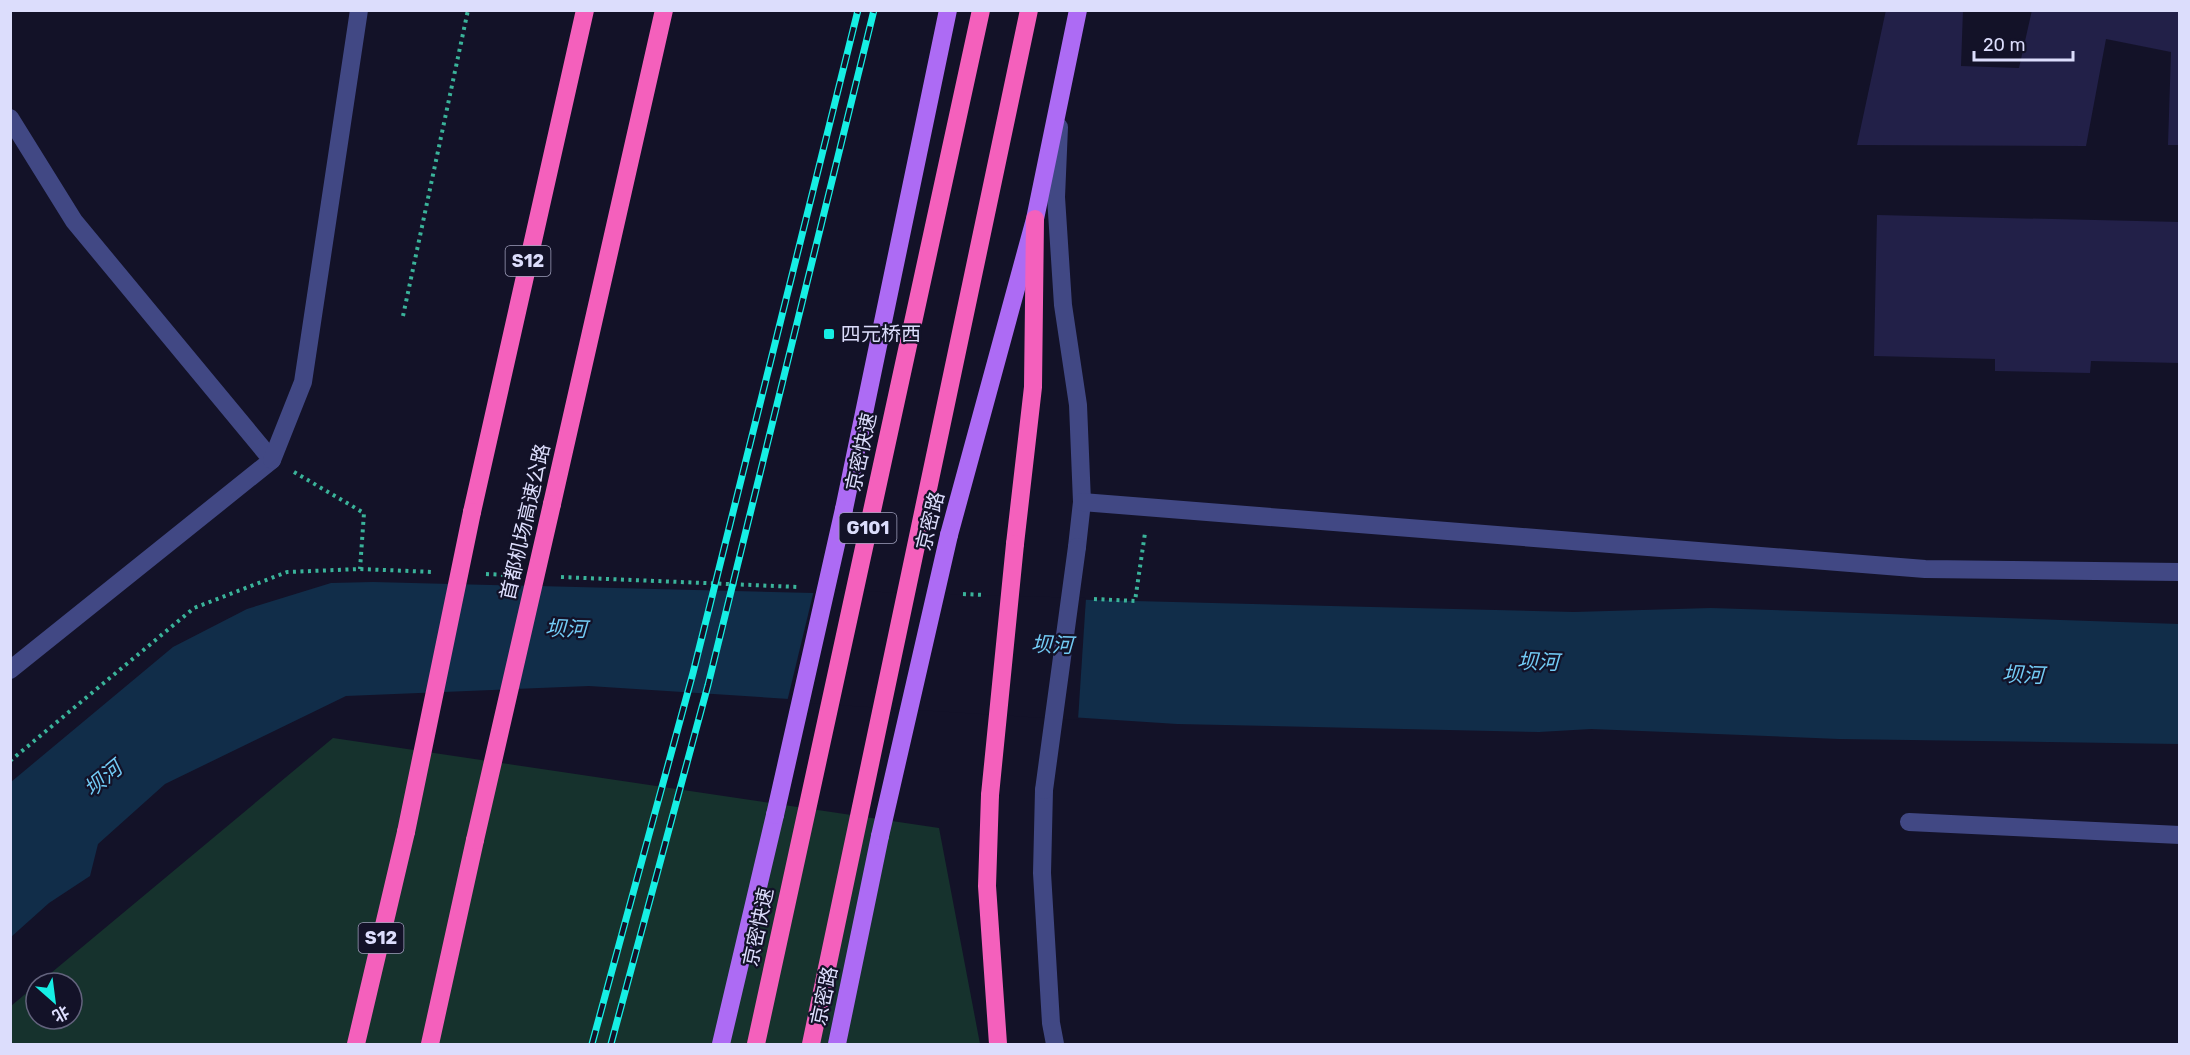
<svg xmlns="http://www.w3.org/2000/svg" width="2190" height="1055" viewBox="0 0 2190 1055" font-family="Rubik,'Noto Sans SC',sans-serif">
  <style>
    .green { fill: #16322d }
    .water { fill: #112d49 }
    .pier { fill: #131228 }
    .building { fill: #222048 }
    .lines { fill: none; stroke-linecap: round; stroke-linejoin: round }
    .path { stroke: #3ab39a; stroke-width: 4; stroke-dasharray: 3 4.5; stroke-linecap: butt }
    .minor { stroke: #414884; stroke-width: 18 }
    .major { stroke: #ad6bf4; stroke-width: 18 }
    .highway { stroke: #f460bc; stroke-width: 18 }
    .rail-casing { stroke: #16eee4; stroke-width: 7 }
    .rail { stroke: #131228; stroke-width: 4.5; stroke-dasharray: 14; stroke-linecap: butt }
    .minor-bridge { stroke: #414884; stroke-width: 18 }
    .major-bridge { stroke: #ad6bf4; stroke-width: 18 }
    .highway-bridge { stroke: #f460bc; stroke-width: 18 }
    .poi-dot { fill: #16eee4; stroke: #131228; stroke-width: 2 }
    .labels { text-anchor: middle; stroke-width: 4.5; stroke-linejoin: round; paint-order: stroke }
    .shield { fill: #131228; stroke: #a0a0bc; stroke-width: 1.5 }
    .shield-label { font-size: 18px; font-weight: bold; fill: #dcddfc }
    .poi-label { font-size: 20px; fill: #dcddfc; stroke: #131228; text-anchor: start }
    .street-label { font-size: 20px; fill: #dcddfc; stroke: #131228 }
    .water-label { font-size: 21px; font-style: italic; fill: #72cbf5; stroke: #131228 }
  </style>
  <rect width="100%" height="100%" fill="#131228"/>
  <!-- green -->
  <path class="green" d="M333 738 939 828 980 1044H11V1006L36 985V1019H72V983H39Z"/>
  <!-- water -->
  <path class="water" d="M373 582 1574 612 1711 608 2179 624V744L1839 739 1591 729 1539 732 1177 724 589 686 346 696 165 784 98 844 90 876 49 903 11 937V782L173 647 247 609 331 583Z"/>
  <!-- pier -->
  <path class="pier" d="M814 590 1086 598 1078 720 787 702Z"/>
  <!-- building -->
  <g class="building">
    <path d="M1886 10H1963L1961 66 2019 68 2032 10H2180V145H2168L2171 52 2106 39 2086 146 1857 145Z"/>
    <path d="M1877 215 2180 222V363L2091 361 2090 373 1995 371V359L1874 356Z"/>
  </g>
  <g class="lines">
    <!-- path -->
    <g class="path">
      <path d="M403 316 468 10"/>
      <path d="M294 472 364 513 360 569"/>
      <path d="M486 574 508 575"/>
      <path d="M561 577 799 587"/>
      <path d="M963 594 985 595"/>
      <path d="M1094 599 1135 601 1145 533"/>
      <path d="M10 761 194 608 287 572 360 569 433 572"/>
    </g>
    <!-- minor -->
    <g class="minor">
      <path d="M10 118 74 221 272 460 10 670"/>
      <path d="M1059 127 1056 197 1063 305 1078 405 1082 502 1077 547"/>
      <path d="M272 460 303 382 359 10"/>
      <path d="M1082 502 1925 569 2180 572"/>
      <path d="M1044 790 1042 873 1051 1023 1055 1044"/>
      <path d="M1909 822 2180 835"/>
    </g>
    <!-- major -->
    <g class="major">
      <path d="M844 509 948 10"/>
      <path d="M949 535 1035 219 1078 10"/>
      <path d="M721 1044 775 815"/>
      <path d="M837 1044 880 836"/>
    </g>
    <!-- highway -->
    <g class="highway">
      <path d="M552 504 664 10"/>
      <path d="M472 512 585 10"/>
      <path d="M1015 544 1033 387 1035 219"/>
      <path d="M990 795 987 886 998 1044"/>
      <path d="M356 1044 406 832"/>
      <path d="M430 1044 475 840"/>
    </g>
    <defs>
      <g id="rail">
        <path d="M592 1044 693 673 858 10"/>
        <path d="M611 1044 708 685 874 10"/>
      </g>
    </defs>
    <!-- rail casing -->
    <use href="#rail" class="rail-casing"/>
    <!-- rail -->
    <use href="#rail" class="rail"/>
    <!-- minor-bridge -->
    <path class="minor-bridge" d="M1044 790 1077 547"/>
    <!-- major-bridge -->
    <g class="major-bridge">
      <path d="M775 815 844 509"/>
      <path d="M880 836 949 535"/>
    </g>
    <!-- highway-bridge -->
    <g class="highway-bridge">
      <path d="M990 795 1015 544"/>
      <path d="M406 832 472 512"/>
      <path d="M475 840 552 504"/>
      <path d="M756 1044 981 10"/>
      <path d="M811 1044 1029 10"/>
    </g>
  </g>
  <!-- markers -->
  <rect class="poi-dot" x="823" y="328" width="12" height="12" rx="3"/>
  <g class="labels">
    <!-- shield labels -->
    <g class="shield">
      <rect x="505.5" y="246" width="45" height="30" rx="4.5"/>
      <rect x="839.5" y="513" width="57" height="30" rx="4.5"/>
      <rect x="358.5" y="923" width="45" height="30" rx="4.5"/>
    </g>
    <g class="shield-label">
      <text x="528" y="267">S12</text>
      <text x="868" y="534">G101</text>
      <text x="381" y="944">S12</text>
    </g>
    <!-- poi labels -->
    <g class="poi-label">
      <text x="841" y="341">四元桥西</text>
    </g>
    <!-- street labels -->
    <g class="street-label">
      <text transform="translate(861 452) rotate(-78)" y="7">京密快速</text>
      <text transform="translate(930 521) rotate(-76)" y="7">京密路</text>
      <text transform="translate(525 522) rotate(-77)" y="7">首都机场高速公路</text>
      <text transform="translate(758 927) rotate(-78)" y="7">京密快速</text>
      <text transform="translate(824 996) rotate(-78)" y="7">京密路</text>
    </g>
    <!-- water labels -->
    <g class="water-label">
      <text transform="translate(566 629) rotate(2)" y="7">坝河</text>
      <text transform="translate(1052 645) rotate(2)" y="7">坝河</text>
      <text transform="translate(1538 662) rotate(2)" y="7">坝河</text>
      <text transform="translate(2023 675) rotate(2)" y="7">坝河</text>
      <text transform="translate(103 779) rotate(-40)" y="7">坝河</text>
    </g>
  </g>
  <!-- border -->
  <rect width="2190" height="1055" fill="none" stroke="#dcddfc" stroke-width="24"/>
  <!-- north arrow -->
  <g transform="translate(54 1001) rotate(152)"><circle r="28" fill="#131228" stroke="#63637d" stroke-width="1.5"/>
  <path d="M0-4.5L10 22L0 15L-10 22Z" fill="#16eee4"/>
  <text y="-9" font-size="16" font-weight="bold" text-anchor="middle" fill="#dcddfc">北</text>
  </g>
  <!-- scale -->
  <path d="M1974 51v9h99v-9" fill="none" stroke="#dcddfc" stroke-width="3"/>
  <text x="1983" y="51" font-size="18" fill="#dcddfc" stroke="#131228" stroke-width="4.5" paint-order="stroke">20 m</text>
</svg>
